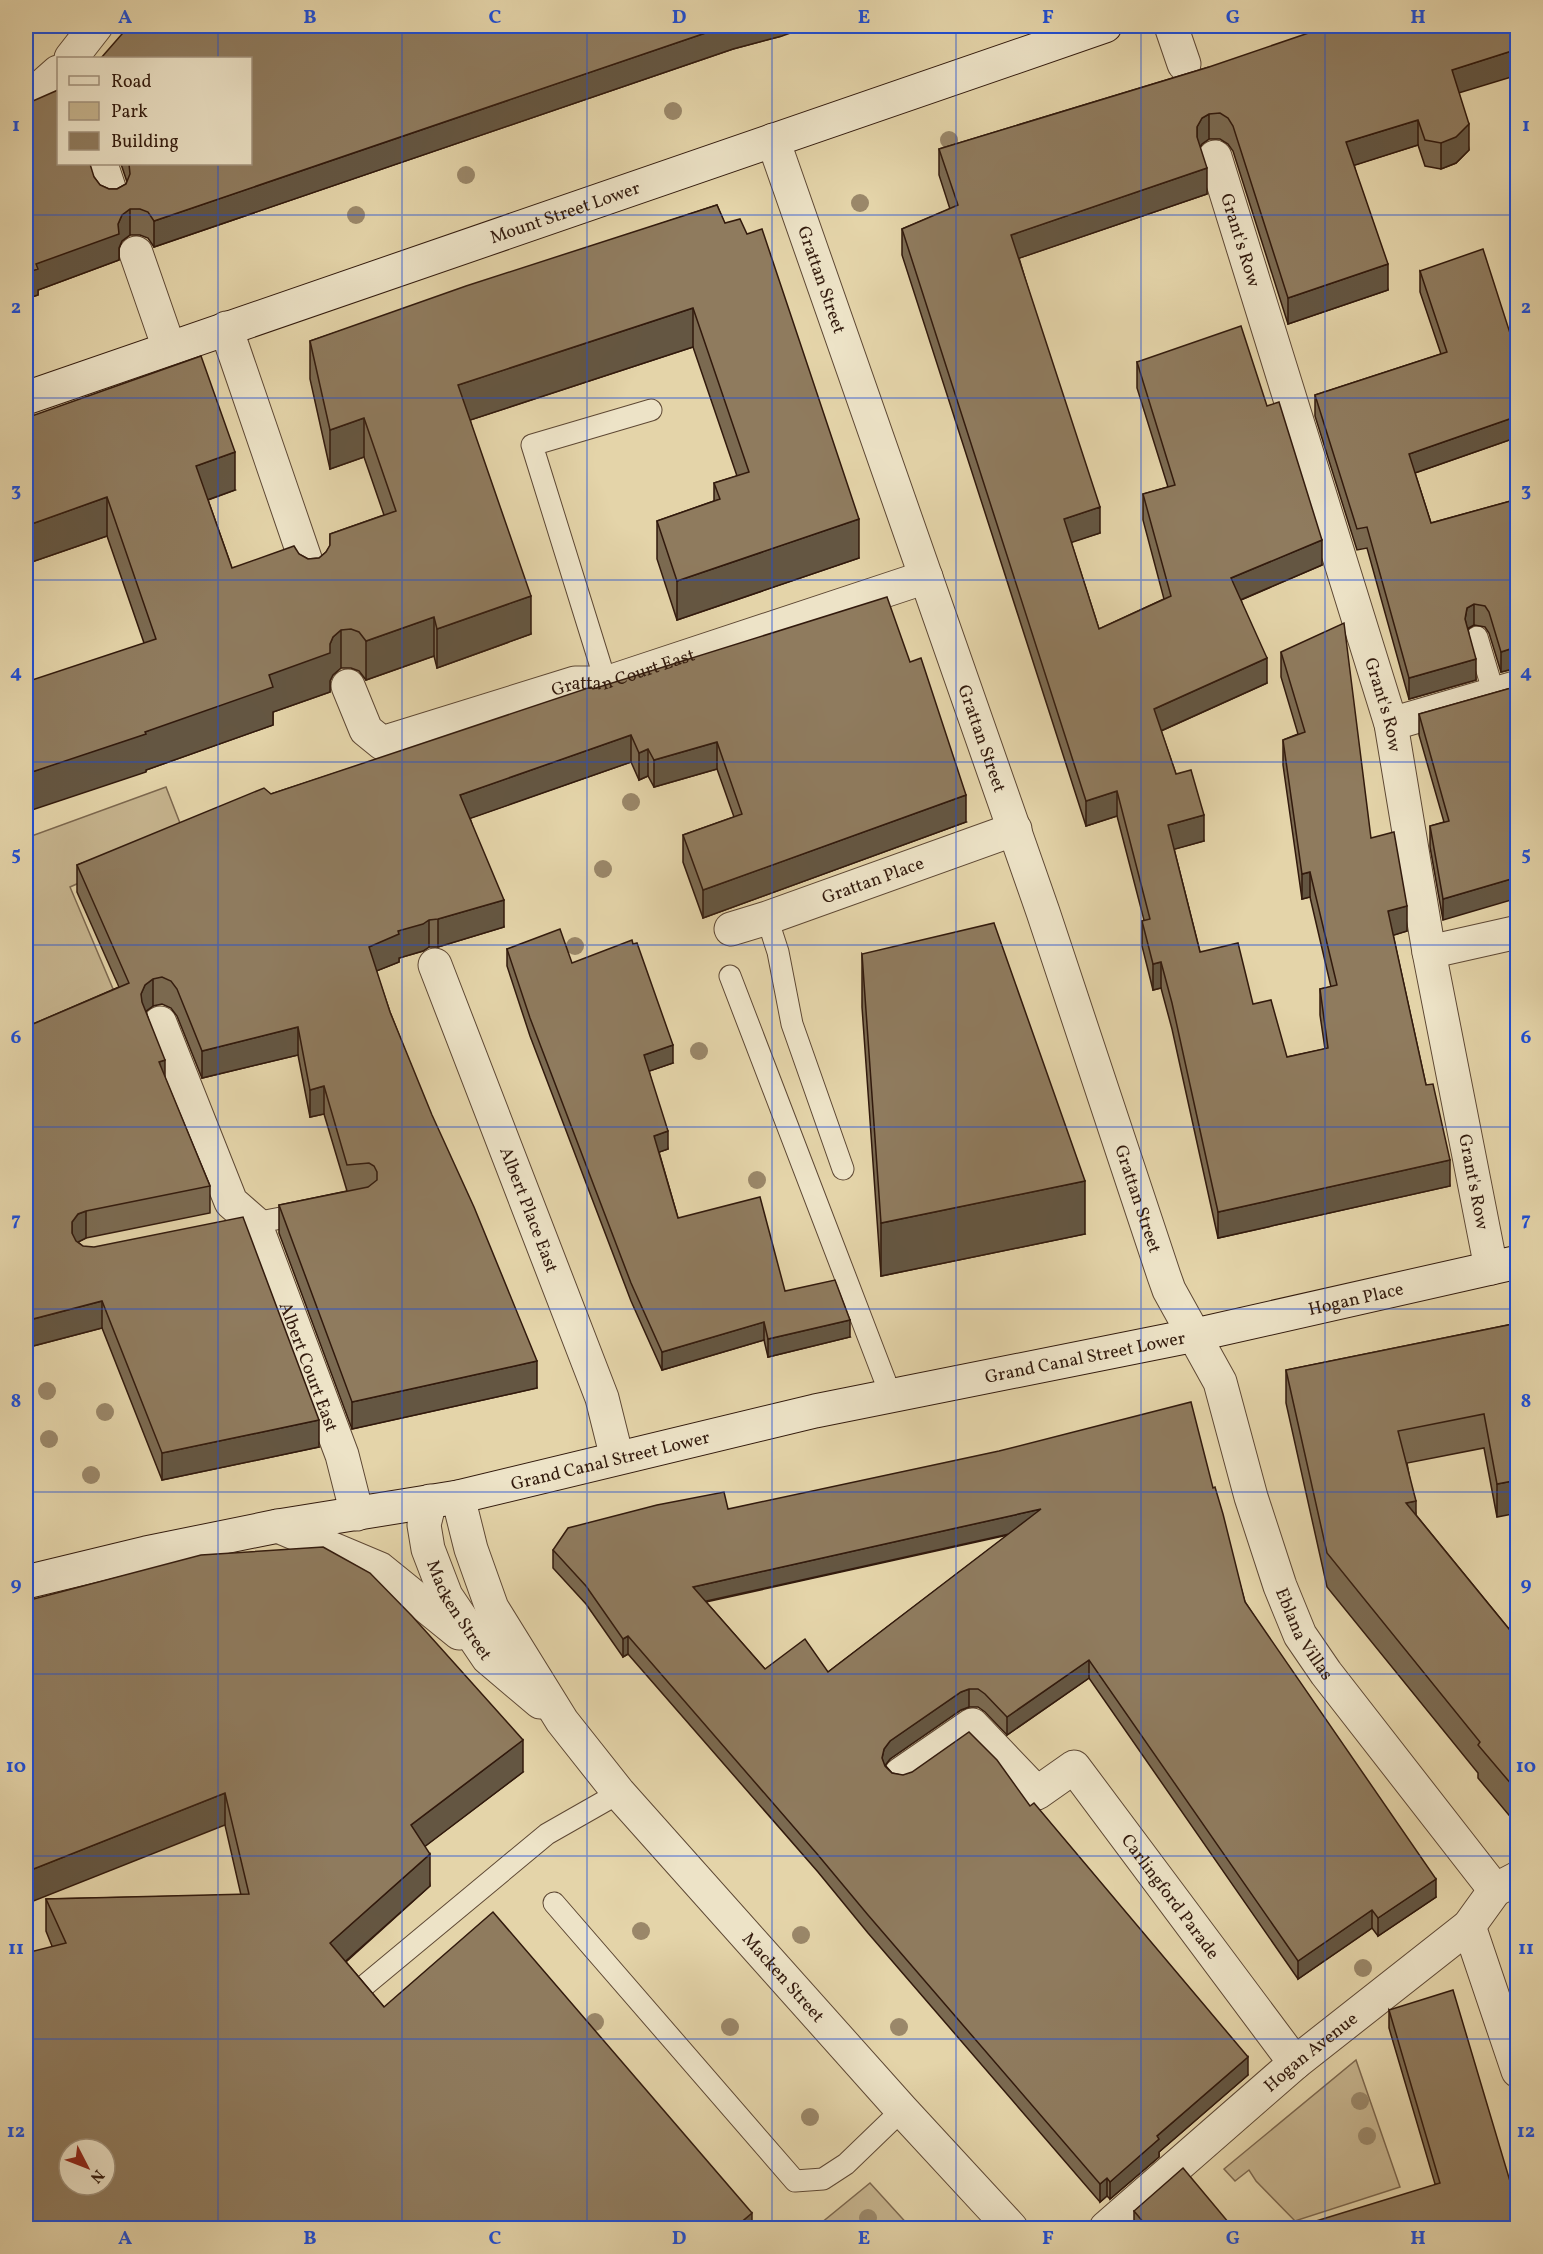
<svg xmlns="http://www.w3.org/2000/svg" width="1543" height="2254" viewBox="0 0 1543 2254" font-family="Vollkorn,serif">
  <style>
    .green { fill: #c6b48e; stroke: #7c674e; stroke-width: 1.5 }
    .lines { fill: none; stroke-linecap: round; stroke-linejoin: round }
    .service-casing { stroke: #5e4834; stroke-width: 23 }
    .minor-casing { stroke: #5e4834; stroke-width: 35 }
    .tertiary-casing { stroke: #5e4834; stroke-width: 35 }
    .secondary-casing { stroke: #321a0d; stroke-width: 35 }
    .service { stroke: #ede3c7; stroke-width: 21 }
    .minor { stroke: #ede3c7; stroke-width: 33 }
    .tertiary { stroke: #ede3c7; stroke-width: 33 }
    .secondary { stroke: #ede3c7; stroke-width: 33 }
    .tree { fill: #9a8769 }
    .wall { fill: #7b6a51; stroke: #321a0d; stroke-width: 1.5; fill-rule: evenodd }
    .shaded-wall { fill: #645642; stroke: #321a0d; stroke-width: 1.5 }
    .building { fill: #8f7b5e; stroke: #321a0d; stroke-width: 1.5; fill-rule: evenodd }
    .grid { fill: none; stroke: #1d4ed8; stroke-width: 1.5; stroke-opacity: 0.55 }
    .labels { text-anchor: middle; stroke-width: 6; stroke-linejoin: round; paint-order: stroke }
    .street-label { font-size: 18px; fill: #321a0d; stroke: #ede3c7 }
    .neatline { fill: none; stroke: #1d4ed8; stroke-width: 2 }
    .grid-label { font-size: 20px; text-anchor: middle; font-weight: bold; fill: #1d4ed8 }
  </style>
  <rect width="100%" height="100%" fill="#e4d4a9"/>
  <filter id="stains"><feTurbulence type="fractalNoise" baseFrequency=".00333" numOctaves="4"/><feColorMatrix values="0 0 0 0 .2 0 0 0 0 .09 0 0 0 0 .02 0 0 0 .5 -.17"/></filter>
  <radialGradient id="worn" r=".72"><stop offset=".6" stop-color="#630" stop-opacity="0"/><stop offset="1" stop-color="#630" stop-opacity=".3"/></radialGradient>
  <!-- green -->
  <g class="green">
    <path d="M166 787 185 836 70 887 116 996 26 1040V838Z"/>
    <path d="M1356 2060 1400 2187 1295 2221 1256 2181 1249 2170 1235 2181 1224 2169Z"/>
    <path d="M870 2183 911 2228H815Z"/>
  </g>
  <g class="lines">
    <defs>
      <g id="service">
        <path d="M1477 637 1494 694"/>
        <path d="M606 683 532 445 651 410"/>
        <path d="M767 918 778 952 792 1024 843 1169"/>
        <path d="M730 976 891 1396"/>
        <path d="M255 1223 307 1213"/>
        <path d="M554 1903 795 2181 823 2179 846 2164 902 2110"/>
        <path d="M358 1991 547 1834 619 1793"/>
      </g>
      <g id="minor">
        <path d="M1171 26 1184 64"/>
        <path d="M71 58 96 26"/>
        <path d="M26 94 40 88 58 72"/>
        <path id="s1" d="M773 140 1043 912 1164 1276 1169 1290 1220 1382 1251 1497 1280 1586 1300 1635 1326 1673 1495 1890"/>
        <path id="s2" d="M1215 157 1391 724 1429 952 1491 1268"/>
        <path d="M101 164 112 197"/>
        <path d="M136 253 169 348"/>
        <path d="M226 328 312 579"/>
        <path id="s3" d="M348 686 366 730 382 743 575 683H606L926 577"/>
        <path d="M1391 724 1518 687"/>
        <path id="s4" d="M731 929 767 918 1015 829"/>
        <path d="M1429 952 1518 932"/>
        <path id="s5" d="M435 965 602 1398 617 1458"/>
        <path id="s6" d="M160 1023 231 1202 255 1223 342 1455 357 1514"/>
        <path id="s7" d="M901 1774 972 1725 1037 1793 1074 1767 1295 2063"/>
        <path d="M1469 1926 1518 2071"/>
        <path id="s8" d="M1106 2228 1295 2063 1469 1926 1495 1890 1518 1878"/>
      </g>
      <g id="tertiary">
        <path id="s9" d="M458 1497 471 1549 492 1608 562 1721 619 1793 902 2110 1011 2228"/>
        <path id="s10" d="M430 1501 424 1525 428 1549 446 1596 488 1658 540 1702"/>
        <path d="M278 1526 380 1569 459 1633"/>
      </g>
      <g id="secondary">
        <path id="s11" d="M26 398 1105 26"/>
        <path id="s12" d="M26 1582 146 1553 278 1526 458 1497 815 1411 1195 1335 1518 1262"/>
      </g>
    </defs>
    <!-- service casing -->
    <use href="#service" class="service-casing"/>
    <!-- minor casing -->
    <use href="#minor" class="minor-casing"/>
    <!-- tertiary casing -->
    <use href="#tertiary" class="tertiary-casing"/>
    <!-- secondary casing -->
    <use href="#secondary" class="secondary-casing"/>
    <!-- service -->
    <use href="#service" class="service"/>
    <!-- minor -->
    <use href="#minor" class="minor"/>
    <!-- tertiary -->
    <use href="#tertiary" class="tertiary"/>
    <!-- secondary -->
    <use href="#secondary" class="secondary"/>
  </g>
  <!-- trees -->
  <g class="tree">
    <circle cx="673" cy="111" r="9"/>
    <circle cx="949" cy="140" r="9"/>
    <circle cx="466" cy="175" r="9"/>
    <circle cx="860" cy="203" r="9"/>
    <circle cx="356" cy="215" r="9"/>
    <circle cx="631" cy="802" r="9"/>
    <circle cx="603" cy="869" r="9"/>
    <circle cx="575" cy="946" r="9"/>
    <circle cx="699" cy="1051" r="9"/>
    <circle cx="757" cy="1180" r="9"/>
    <circle cx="47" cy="1391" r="9"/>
    <circle cx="105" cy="1412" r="9"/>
    <circle cx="49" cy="1439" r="9"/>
    <circle cx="91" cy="1475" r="9"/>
    <circle cx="641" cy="1931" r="9"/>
    <circle cx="801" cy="1935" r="9"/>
    <circle cx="1363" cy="1968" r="9"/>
    <circle cx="595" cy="2022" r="9"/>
    <circle cx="730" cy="2027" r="9"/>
    <circle cx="899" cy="2027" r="9"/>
    <circle cx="1360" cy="2101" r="9"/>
    <circle cx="810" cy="2117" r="9"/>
    <circle cx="1367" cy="2136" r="9"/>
    <circle cx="868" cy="2218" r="9"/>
  </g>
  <!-- wall -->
  <g class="wall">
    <path d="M220 33 782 36 733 49 154 247 148 238 140 235H130L122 241 119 248V260L38 290V295L26 299V104L94 177 100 185 109 189H117L126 184 127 182 121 164H250Z"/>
    <path d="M1209 67 1459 93 1469 150 1456 163 1441 169 1425 166 1418 145 1354 165 1388 290 1288 324 1233 151 1228 144 1220 139H1209L1202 144 1200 147 1207 194 1019 258 1100 533 1071 542 1099 629 1164 599 1143 520V494L1168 487 1137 388V362L1267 406 1322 565 1241 600 1267 683 1161 731 1176 774 1204 841 1174 849 1200 952 1253 1004 1287 1057 1325 1049 1320 1015V989L1331 987 1310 897 1302 899 1283 765V740L1298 734 1281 677V652L1371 838 1407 931 1393 935 1426 1085 1450 1186 1218 1238 1172 1029 1161 988 1153 990 1142 946V921L1144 920 1117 816 1086 826 902 255V229L950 209 939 175V149Z"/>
    <path d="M717 205 859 558 677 620 657 559V521L714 501V483L737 476 693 347 470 420 531 634 437 668 434 656 366 680 359 671 351 668H341L333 675 330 681V692L273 712V725L146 770V772L144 643 107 536 26 564V418L235 490 208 500 232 568 299 554 308 559 319 558 326 552 330 546V534L384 515 364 457 330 469 310 379V341Z"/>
    <path d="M1420 271 1518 358V437L1415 473 1431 523 1518 499V669H1513L1501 672 1489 633 1485 627 1474 625 1468 629 1476 680 1409 699 1367 548 1357 550 1315 416V395L1441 354 1420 292Z"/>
    <path d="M1518 686 1443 920 1430 847V826L1444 822 1419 735V714Z"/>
    <path d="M593 689 966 822 703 918 683 862V835L734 817 717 769 654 787 648 776 639 780 631 762 470 818 504 927 438 947H429L423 951 399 958V962L376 971 390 1012 537 1388 352 1429 279 1233V1205L347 1191 324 1114 310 1117 298 1055 202 1078 177 1016 171 1008 162 1004 153 1006 146 1011 165 1078 210 1186V1213L86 1238 78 1242 319 1447 162 1480 102 1328 33 1346 26 1319V1027L119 987 77 892V865L271 794Z"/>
    <path d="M507 949 572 963 673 1063 649 1071 668 1149 659 1152 678 1218 850 1337 768 1357 764 1340 662 1370 631 1301 530 1036 507 966Z"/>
    <path d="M862 954 1085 1234 881 1276 862 1007Z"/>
    <path d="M1518 1083V1132L1511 1102V1085Z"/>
    <path d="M1518 1323 1497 1517 1484 1448 1407 1463 1416 1515 1518 1640V1826L1478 1778V1773L1327 1587 1286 1403V1370Z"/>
    <path d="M1213 1488 1245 1602 1436 1897 1378 1936 1372 1928 1298 1979 1089 1678 1007 1735 985 1712 978 1707H969L961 1710 890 1759 885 1765 892 1773 1030 1806 1248 2075 1159 2152V2157L1110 2199 1107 2196 1100 2202 868 1933 818 1872 628 1654 623 1657 586 1604 553 1568V1550L728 1509ZM1008 1535 828 1672 765 1669 706 1602Z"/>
    <path d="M26 1601 523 1772 425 1846 430 1886 346 1962 384 2007 752 2229H26L52 1946 46 1931V1899L241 1895 225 1825Z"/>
    <path d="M1389 2010 1518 2208 1435 2184 1389 2028Z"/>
    <path d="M1134 2211 1234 2229H1134Z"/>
  </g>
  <!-- shaded-wall -->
  <g class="shaded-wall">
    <path d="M726 26H810L782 36 733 49 154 247V221Z"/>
    <path d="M1518 49V75L1452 95V70Z"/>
    <path d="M1209 114V139L1202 144 1197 152V127L1202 118Z"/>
    <path d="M1418 120V145L1346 168V142Z"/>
    <path d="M1469 124V150L1456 163 1441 169V143Z"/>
    <path d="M1207 168V194L1011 261V235Z"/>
    <path d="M130 209V235L122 241 119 248V260L38 290V295L26 299V273L36 264 118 224 122 215Z"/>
    <path d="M1388 264V290L1288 324V298Z"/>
    <path d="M693 308V347L458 424V385Z"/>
    <path d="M1518 416V437L1409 475V454Z"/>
    <path d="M364 418V457L330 469V430Z"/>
    <path d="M235 452V490L196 504V466Z"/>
    <path d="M107 497V536L26 564V526Z"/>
    <path d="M1100 507V533L1064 545V519Z"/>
    <path d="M859 519V558L677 620V581Z"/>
    <path d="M1322 540V565L1231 604V578Z"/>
    <path d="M531 596V634L437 668V629Z"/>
    <path d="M1474 604V625L1467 629 1465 619 1467 608Z"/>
    <path d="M434 617V656L366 680V641Z"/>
    <path d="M341 630V668L333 675 330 681V692L273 712V725L146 770V772L26 812V774L145 732 269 675 330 644 333 637Z"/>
    <path d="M1513 648V669L1501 672V652Z"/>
    <path d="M1267 658V683L1154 734V709Z"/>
    <path d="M1476 659V680L1409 699V678Z"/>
    <path d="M631 735V762L460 822V795Z"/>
    <path d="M717 742V769L654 787V760Z"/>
    <path d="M648 749V776L639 780V753Z"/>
    <path d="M1117 791V816L1086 826V801Z"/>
    <path d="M966 795V822L703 918V890Z"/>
    <path d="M1204 815V841L1168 851V825Z"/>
    <path d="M1310 872V897L1302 899V874Z"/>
    <path d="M1518 877V898L1443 920V899Z"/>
    <path d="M504 900V927L438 947V919Z"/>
    <path d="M1407 906V931L1388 937V911Z"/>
    <path d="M429 920V947L423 951 399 958V962L369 974V947L398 931Z"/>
    <path d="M1161 962V988L1153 990V964Z"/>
    <path d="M153 979V1006L145 1012 141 1021V994L145 985Z"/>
    <path d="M298 1027V1055L202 1078V1051Z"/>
    <path d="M673 1045V1063L644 1073V1055Z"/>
    <path d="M165 1060V1087L159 1062Z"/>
    <path d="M324 1086V1114L310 1117V1090Z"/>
    <path d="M668 1131V1149L654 1154V1136Z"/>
    <path d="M1450 1160V1186L1218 1238V1212Z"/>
    <path d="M1085 1181V1234L881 1276V1223Z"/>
    <path d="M86 1211V1238L78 1242 72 1249V1222L78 1214Z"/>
    <path d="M102 1301V1328L33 1346V1319Z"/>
    <path d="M850 1320V1337L768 1357V1339Z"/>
    <path d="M764 1322V1340L662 1370V1352Z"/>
    <path d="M537 1361V1388L352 1429V1402Z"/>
    <path d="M319 1420V1447L162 1480V1453Z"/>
    <path d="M1518 1480V1513L1497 1517V1484Z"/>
    <path d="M1416 1501V1534L1406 1503Z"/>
    <path d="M1041 1509V1527L693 1604V1587Z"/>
    <path d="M628 1636V1654L623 1657V1639Z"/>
    <path d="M1089 1660V1678L1007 1735V1717Z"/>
    <path d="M969 1689V1707L961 1710 890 1759 884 1767 882 1758 884 1749 890 1741 961 1692Z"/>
    <path d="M523 1740V1772L411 1857V1825Z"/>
    <path d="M225 1793V1825L26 1904V1872Z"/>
    <path d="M430 1854V1886L330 1975V1943Z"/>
    <path d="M1436 1879V1897L1378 1936V1918Z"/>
    <path d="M1372 1910V1928L1298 1979V1961Z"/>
    <path d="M1248 2057V2075L1159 2152V2157L1110 2199V2182L1157 2136Z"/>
    <path d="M1107 2178V2196L1100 2202V2184Z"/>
    <path d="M752 2213V2229H733Z"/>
    <path d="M1518 2225V2229H1505Z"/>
  </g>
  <!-- building -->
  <g class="building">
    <path d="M129 26H217L220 33 241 26H726L154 221 148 212 140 209H130L122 215 118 224 119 234 36 264 38 269 26 273V104L58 90V164H90L94 177 100 185 109 189H117L126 184 130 174 129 164H250V58H101Z"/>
    <path d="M1329 26H1518V49L1452 70 1469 124 1456 137 1441 143 1425 140 1418 120 1346 142 1388 264 1288 298 1233 126 1228 118 1220 113 1209 114 1202 118 1197 127V137L1207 168 1011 235 1100 507 1064 519 1099 629 1171 596 1143 494 1175 485 1137 362 1241 326 1267 406 1279 402 1322 540 1231 578 1267 658 1154 709 1176 774 1191 770 1204 815 1168 825 1200 952 1238 943 1253 1004 1271 1000 1287 1057 1328 1048 1320 989 1337 985 1310 872 1302 874 1283 740 1305 732 1281 652 1344 623 1371 838 1394 832 1407 906 1388 911 1426 1085 1433 1084 1450 1160 1218 1212 1172 1003 1161 962 1153 964 1142 921 1150 919 1117 791 1086 801 902 229 958 205 939 149 1209 67Z"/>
    <path d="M717 205 725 223 740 219 747 234 762 229 859 519 677 581 657 521 720 499 714 483 749 472 693 308 458 385 531 596 437 629 434 617 366 641 359 632 351 629 341 630 333 637 330 644V653L269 675 273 687 145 732 146 734 26 774V682L156 639 107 497 26 526V418L201 356 235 452 196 466 232 568 294 546 299 554 308 559 319 558 326 552 330 545V534L396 511 364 418 330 430 310 341 466 286Z"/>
    <path d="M1483 249 1518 358V416L1409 454 1431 523 1518 499V648H1513L1501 652 1489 612 1485 606 1474 604 1467 608 1465 619 1476 659 1409 678 1367 527 1357 529 1315 395 1447 352 1420 271Z"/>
    <path d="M887 597 910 662 921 658 966 795 703 890 683 835 742 814 717 742 654 760 648 749 639 753 631 735 460 795 504 900 438 919 429 920 423 924 398 931 399 934 369 947 390 1012 432 1115 474 1207 537 1361 352 1402 279 1205 368 1187 377 1180V1172L374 1166 369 1163 347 1165 324 1086 310 1090 298 1027 202 1051 177 989 171 981 162 977 153 979 145 985 141 994 142 1002 165 1060 159 1062 210 1186 86 1211 78 1214 72 1222V1233L76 1241 83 1246 94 1247 243 1217 319 1420 162 1453 102 1301 33 1319 26 1292V1027L129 983 77 865 264 788 271 794 591 687 593 689Z"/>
    <path d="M1518 686V877L1443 899 1430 826 1449 821 1419 714Z"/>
    <path d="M994 923 1085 1181 881 1223 862 954Z"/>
    <path d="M560 929 572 963 632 940 633 944 637 943 673 1045 644 1055 668 1131 654 1136 678 1218 760 1197 785 1291 835 1280 850 1320 768 1339 764 1322 662 1352 631 1283 530 1018 507 949Z"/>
    <path d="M1518 1083V1114L1511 1085Z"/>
    <path d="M1518 1323V1480L1497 1484 1484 1414 1398 1431 1416 1501 1406 1503 1518 1640V1792L1478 1745 1480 1742 1327 1553 1286 1370Z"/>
    <path d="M1191 1402 1213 1488 1215 1487 1223 1514 1245 1602 1436 1879 1378 1918 1372 1910 1298 1961 1089 1660 1007 1717 985 1694 978 1689H969L961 1692 890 1741 884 1749 882 1758 885 1766 892 1773 903 1775 912 1772 969 1732 997 1760 1030 1806 1034 1803 1248 2057 1157 2136 1159 2139 1110 2182 1107 2178 1100 2184 868 1915 818 1855 628 1636 623 1639 586 1586 553 1550 568 1528 657 1505 724 1492 728 1509 999 1451ZM1041 1509 828 1672 805 1639 765 1669 693 1587Z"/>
    <path d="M323 1547 370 1573 412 1616 523 1740 411 1825 430 1854 330 1943 384 2007 493 1912 752 2213 733 2229H403V2224L340 2229H26V1953L66 1943 46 1899 249 1894 225 1793 26 1872V1601L201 1555ZM69 2149H105V2185H69Z"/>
    <path d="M1453 1990 1518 2208V2225L1505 2229H1290L1440 2183 1389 2010Z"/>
    <path d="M1183 2168 1234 2229H1149L1134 2211Z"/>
  </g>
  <!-- grid -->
  <path class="grid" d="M218 26V58M402 26V2228M587 26V2228M772 26V2228M956 26V2228M1141 26V2228M1325 26V2228M218 164V2228M26 215H1518M26 398H1518M26 580H1518M26 762H1518M26 945H1518M26 1127H1518M26 1309H1518M26 1492H1518M26 1674H1518M26 1856H1518M26 2039H1518"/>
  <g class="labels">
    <!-- street labels -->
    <g class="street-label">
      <text dy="6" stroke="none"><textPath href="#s11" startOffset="570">Mount Street Lower</textPath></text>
      <text dy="6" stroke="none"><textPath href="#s2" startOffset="87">Grant's Row</textPath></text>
      <text dy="6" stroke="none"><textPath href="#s1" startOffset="148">Grattan Street</textPath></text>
      <text dy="6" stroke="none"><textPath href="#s3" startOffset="320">Grattan Court East</textPath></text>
      <text dy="6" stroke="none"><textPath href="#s2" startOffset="573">Grant's Row</textPath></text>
      <text dy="6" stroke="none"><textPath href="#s1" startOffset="634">Grattan Street</textPath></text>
      <text dy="6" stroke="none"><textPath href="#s4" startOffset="150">Grattan Place</textPath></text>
      <text dy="6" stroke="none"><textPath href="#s2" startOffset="1059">Grant's Row</textPath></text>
      <text dy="6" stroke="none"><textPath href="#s1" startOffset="1120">Grattan Street</textPath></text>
      <text dy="6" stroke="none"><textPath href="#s5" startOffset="262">Albert Place East</textPath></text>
      <text dy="6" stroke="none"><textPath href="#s12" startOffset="1360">Hogan Place</textPath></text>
      <text dy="6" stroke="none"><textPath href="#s12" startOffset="1083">Grand Canal Street Lower</textPath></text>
      <text dy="6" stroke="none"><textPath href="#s6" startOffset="378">Albert Court East</textPath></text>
      <text dy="6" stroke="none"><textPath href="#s12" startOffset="597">Grand Canal Street Lower</textPath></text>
      <text dy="6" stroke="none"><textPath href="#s10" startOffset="118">Macken Street</textPath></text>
      <text dy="6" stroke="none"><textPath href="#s1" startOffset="1588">Eblana Villas</textPath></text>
      <text dy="6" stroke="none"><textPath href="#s7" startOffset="387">Carlingford Parade</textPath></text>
      <text dy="6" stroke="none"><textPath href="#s9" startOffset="588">Macken Street</textPath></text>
      <text dy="6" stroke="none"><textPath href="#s8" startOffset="270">Hogan Avenue</textPath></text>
    </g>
  </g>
  <!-- margin -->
  <rect width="1543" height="2254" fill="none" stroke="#e4d4a9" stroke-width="66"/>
  <!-- legend -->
  <rect x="57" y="57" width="195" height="108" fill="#ede3c7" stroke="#a2937d" stroke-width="1.5"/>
  <rect x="69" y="76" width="30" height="9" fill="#ede3c7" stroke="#a2937d" stroke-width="1.5"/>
  <text x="111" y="87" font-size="18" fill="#321a0d">Road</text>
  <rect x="69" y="102" width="30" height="18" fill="#c6b48e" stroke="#a2937d" stroke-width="1.5"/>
  <text x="111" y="117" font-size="18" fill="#321a0d">Park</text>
  <rect x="69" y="132" width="30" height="18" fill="#8f7b5e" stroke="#a2937d" stroke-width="1.5"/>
  <text x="111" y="147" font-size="18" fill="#321a0d">Building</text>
  <!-- north arrow -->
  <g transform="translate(87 2167) rotate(132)"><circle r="28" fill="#ede3c7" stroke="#a2937d" stroke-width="1.5"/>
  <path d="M0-4.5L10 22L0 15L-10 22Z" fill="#8f2418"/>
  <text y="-9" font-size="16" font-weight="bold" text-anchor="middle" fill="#321a0d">N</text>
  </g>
  <rect x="33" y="33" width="1477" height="2188" class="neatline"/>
  <g class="grid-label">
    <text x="125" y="23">A</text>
    <text x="310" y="23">B</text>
    <text x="495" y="23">C</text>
    <text x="679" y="23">D</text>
    <text x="864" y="23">E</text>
    <text x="1048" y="23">F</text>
    <text x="1233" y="23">G</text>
    <text x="1418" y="23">H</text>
    <text x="16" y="131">1</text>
    <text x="1526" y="131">1</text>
    <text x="16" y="313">2</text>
    <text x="1526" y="313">2</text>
    <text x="16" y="496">3</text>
    <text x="1526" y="496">3</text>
    <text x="16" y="678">4</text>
    <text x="1526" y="678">4</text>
    <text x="16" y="860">5</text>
    <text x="1526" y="860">5</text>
    <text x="16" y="1043">6</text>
    <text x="1526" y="1043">6</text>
    <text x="16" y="1225">7</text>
    <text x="1526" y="1225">7</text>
    <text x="16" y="1407">8</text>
    <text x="1526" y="1407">8</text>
    <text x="16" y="1590">9</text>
    <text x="1526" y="1590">9</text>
    <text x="16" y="1772">10</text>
    <text x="1526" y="1772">10</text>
    <text x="16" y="1954">11</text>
    <text x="1526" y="1954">11</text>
    <text x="16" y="2137">12</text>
    <text x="1526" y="2137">12</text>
    <text x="125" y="2244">A</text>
    <text x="310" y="2244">B</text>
    <text x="495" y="2244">C</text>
    <text x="679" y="2244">D</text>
    <text x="864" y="2244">E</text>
    <text x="1048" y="2244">F</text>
    <text x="1233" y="2244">G</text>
    <text x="1418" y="2244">H</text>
  </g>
  <rect width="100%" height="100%" filter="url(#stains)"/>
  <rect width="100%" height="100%" fill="url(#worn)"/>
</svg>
